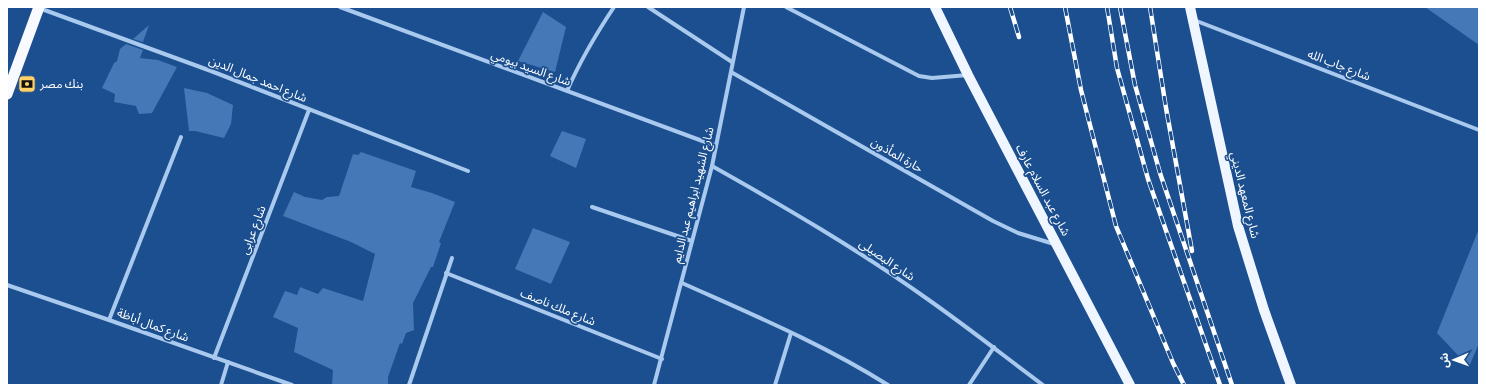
<svg xmlns="http://www.w3.org/2000/svg" width="1486" height="392" viewBox="0 0 1486 392" font-family="'Source Sans 3','Noto Sans Arabic',sans-serif">
  <style>
    .building { fill: #4478b7 }
    .lines { fill: none; stroke-linecap: round; stroke-linejoin: round }
    .minor { stroke: #a9c9ee; stroke-width: 4 }
    .primary { stroke: #f0f6ff; stroke-width: 10 }
    .trunk { stroke: #f8faff; stroke-width: 11 }
    .rail-casing { stroke: #fff; stroke-width: 4.5 }
    .rail { stroke: #1b4f8f; stroke-width: 3; stroke-dasharray: 9; stroke-linecap: butt }
    .labels { text-anchor: middle; stroke-width: 3.5; stroke-linejoin: round; paint-order: stroke }
    .street-label { font-size: 12px; fill: #fff; stroke: #1b4f8f }
    .poi-label { font-size: 12px; fill: #fff; stroke: #1b4f8f; text-anchor: start }
  </style>
  <rect width="100%" height="100%" fill="#1b4f8f"/>
  <!-- building -->
  <g class="building">
    <path d="M1425 7H1479V45Z"/>
    <path d="M543 12 566 27 555 72 518 61Z"/>
    <path d="M149 25 143 42 133 39Z"/>
    <path d="M126 44 143 50 140 58 158 60 177 67 152 113 139 114 136 106 114 102 115 94 102 88 114 63 117 61 120 49Z"/>
    <path d="M184 88 207 93 233 105 231 124 224 138 195 131H189Z"/>
    <path d="M562 131 586 139 576 168 550 156Z"/>
    <path d="M361 152 416 171 411 187 432 193 455 202 439 242 441 243 433 267H431L413 303 414 330 406 333 402 344 400 343 388 377V385H332L333 370 294 352 298 328 273 317 285 291 297 295 300 287 318 294 323 288 363 301 375 254 351 242 283 216 294 192 305 197 322 200 327 197 339 196 353 154 358 155Z"/>
    <path d="M533 228 570 242 551 284 515 269Z"/>
    <path d="M1478 231 1479 343 1469 367 1437 333Z"/>
  </g>
  <g class="lines">
    <!-- minor -->
    <g class="minor">
      <path d="M340 7 716 146"/>
      <path d="M648 7 732 62"/>
      <path d="M786 7 919 76 932 78 968 75"/>
      <path d="M39 8 211 71 468 171"/>
      <path d="M1194 20 1479 130"/>
      <path d="M731 72 993 221 1018 233 1054 244"/>
      <path d="M567 91C580 61 596 34 614 7"/>
      <path d="M712 166C785 207 857 249 926 298 966 326 1004 356 1043 385"/>
      <path d="M592 207 692 241"/>
      <path d="M446 273 662 359"/>
      <path d="M682 283C751 314 823 344 888 385"/>
      <path d="M7 285 109 320 292 385"/>
      <path d="M109 320 181 137"/>
      <path d="M214 358 309 110"/>
      <path d="M221 385 228 362"/>
      <path d="M409 385 452 258"/>
      <path d="M654 385 712 166 744 7"/>
      <path d="M775 385 791 333"/>
      <path d="M969 385 994 347"/>
    </g>
    <!-- primary -->
    <g class="primary">
      <path d="M935 7 968 75 1130 385"/>
      <path d="M1190 7 1238 226 1264 310 1291 385"/>
    </g>
    <!-- trunk -->
    <path class="trunk" d="M7 94 39 7"/>
    <defs>
      <g id="rail">
        <path d="M1010 7 1019 37"/>
        <path d="M1065 7 1081 90 1116 226 1173 363 1184 385"/>
        <path d="M1107 7 1117 68 1148 179 1220 385"/>
        <path d="M1120 7 1135 85 1160 173 1232 385"/>
        <path d="M1150 7 1166 108 1192 251"/>
      </g>
    </defs>
    <!-- rail casing -->
    <use href="#rail" class="rail-casing"/>
    <!-- rail -->
    <use href="#rail" class="rail"/>
  </g>
  <!-- icons -->
  <defs>
    <symbol id="bank-square" viewBox="-11 -11 22 22"><rect x="-9" y="-9" width="18" height="18" rx="4" fill="#ffd166" stroke="#1b4f8f"/><path d="M-6-4H6V4H-6ZM0-2.3a2.3 2.3 0 1 0 0 4.6a2.3 2.3 0 1 0 0-4.6Z" fill="#111"/></symbol>
  </defs>
  <g fill-rule="evenodd">
    <use href="#bank-square" x="17" y="74" width="20" height="20"/>
  </g>
  <g class="labels">
    <!-- street labels -->
    <g class="street-label">
      <text transform="translate(1339 65) rotate(21)" y="4">شارع جاب الله</text>
      <text transform="translate(531 68) rotate(20)" y="4">شارع السيد بيومي</text>
      <text transform="translate(258 79) rotate(22)" y="4">شارع احمد جمال الدين</text>
      <text transform="translate(897 155) rotate(30)" y="4">حارة المأذون</text>
      <text transform="translate(1043 190) rotate(62)" y="4">شارع عبد السلام عارف</text>
      <text transform="translate(693 195) rotate(-76)" y="4">شارع الشهيد ابراهيم عبد الدايم</text>
      <text transform="translate(1245 195) rotate(76)" y="4">شارع المعهد الديني</text>
      <text transform="translate(253 230) rotate(-69)" y="4">شارع عرابى</text>
      <text transform="translate(887 260) rotate(34)" y="4">شارع البصيلى</text>
      <text transform="translate(558 307) rotate(22)" y="4">شارع ملك ناصف</text>
      <text transform="translate(153 325) rotate(20)" y="4">شارع كمال أباظة</text>
    </g>
    <!-- poi labels -->
    <g class="poi-label">
      <text x="40" y="88">بنك مصر</text>
    </g>
  </g>
  <!-- border -->
  <rect width="1486" height="392" fill="none" stroke="#ffffff" stroke-width="16"/>
  <!-- north arrow -->
  <g transform="translate(1454 360) rotate(268)" stroke="#1b4f8f" stroke-width="3" paint-order="stroke">
  <path d="M0-3L7 15L0 10L-7 15Z" fill="#ffffff"/>
  <text y="-6" font-size="11" font-weight="bold" text-anchor="middle" fill="#ffffff">ش</text>
  </g>
</svg>
